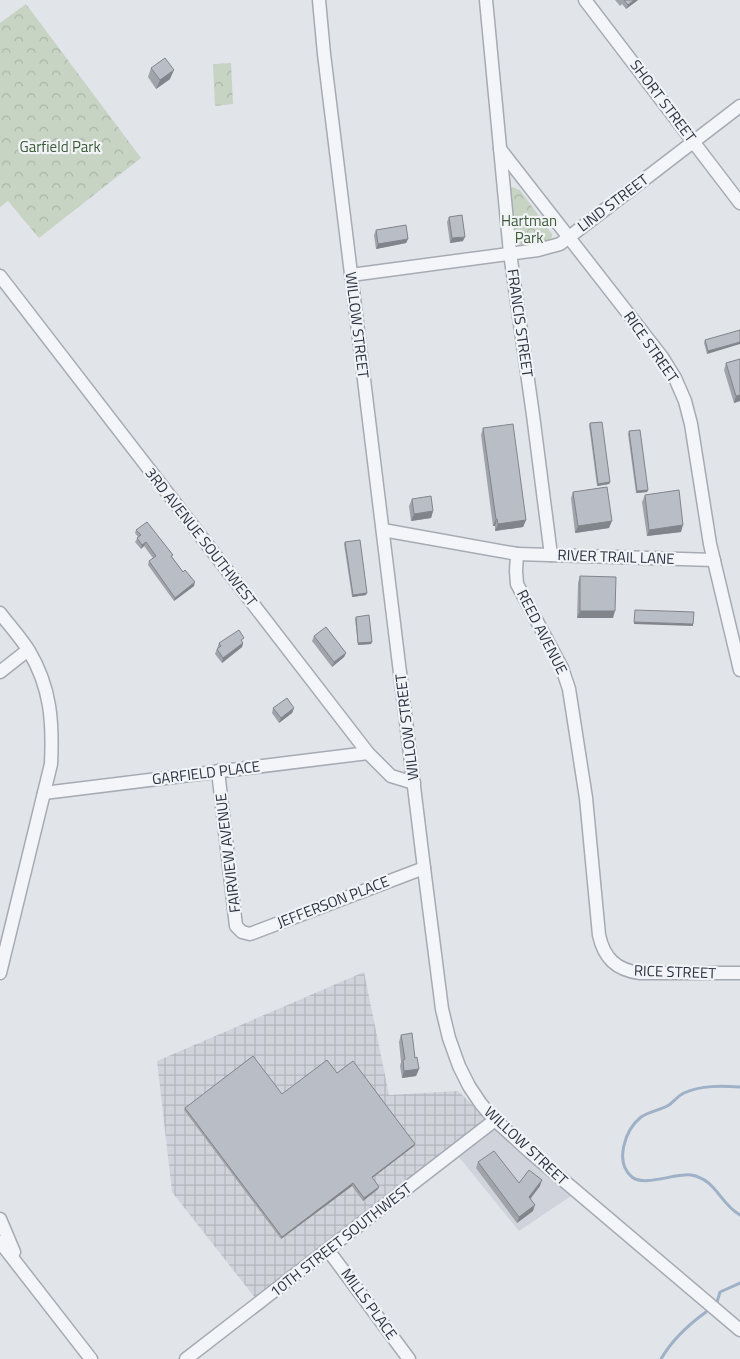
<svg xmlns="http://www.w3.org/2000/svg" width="740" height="1359" viewBox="0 0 740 1359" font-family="'Titillium Web',sans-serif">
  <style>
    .built { fill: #d0d3db }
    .industrial { fill: url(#industrial-grid) }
    .park { fill: url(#park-crowns) }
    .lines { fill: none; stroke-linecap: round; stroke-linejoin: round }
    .stream { stroke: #9eb1c7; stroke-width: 3 }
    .minor-casing { stroke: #a6abb3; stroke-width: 15 }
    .minor { stroke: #f4f5f8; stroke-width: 12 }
    .wall { fill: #9fa3aa }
    .shaded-wall { fill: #82848b }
    .building { fill: #b9bdc6; stroke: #82848b }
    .labels { text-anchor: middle; stroke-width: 4.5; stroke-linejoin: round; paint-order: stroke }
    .street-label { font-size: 15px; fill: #2a3240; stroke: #f1f3f7 }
    .park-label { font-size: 15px; fill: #3e5b38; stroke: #f1f3f7 }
  </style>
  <defs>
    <pattern id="industrial-grid" width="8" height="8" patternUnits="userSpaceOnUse" patternTransform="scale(1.25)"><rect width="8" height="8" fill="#d0d3db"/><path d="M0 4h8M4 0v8" fill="none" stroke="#b3b6bd"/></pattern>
    <pattern id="park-crowns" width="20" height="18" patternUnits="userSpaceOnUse" patternTransform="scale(1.25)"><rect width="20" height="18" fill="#c7d3c3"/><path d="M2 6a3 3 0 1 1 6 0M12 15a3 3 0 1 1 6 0" fill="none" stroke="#abb6a9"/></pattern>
  </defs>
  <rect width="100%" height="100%" fill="#e1e4e9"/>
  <!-- built -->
  <path class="built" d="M497 1128 571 1196 519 1231 459 1157Z"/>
  <!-- industrial -->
  <path class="industrial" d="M364 972 389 1095 458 1091 497 1128 263 1308 172 1192 157 1061Z"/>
  <!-- park -->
  <g class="park">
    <path d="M26 4 141 158 39 238 8 201 0 207V23Z"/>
    <path d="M231 63 233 104 215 106 213 64Z"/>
    <path d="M512 187 520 190 552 234V237C545 246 530 245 519 246L514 241 510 189Z"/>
  </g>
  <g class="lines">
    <!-- stream -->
    <g class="stream">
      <path d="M740 1087C722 1086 701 1085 684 1093 678 1096 674 1101 669 1105 661 1110 650 1111 641 1117 625 1130 614 1162 632 1177 644 1187 675 1173 691 1175 716 1179 720 1204 740 1215"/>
      <path d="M717 1302 720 1292 740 1283"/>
      <path d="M661 1359C672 1340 688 1325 706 1312"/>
    </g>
    <defs>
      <g id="minor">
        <path d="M319 0 324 54 424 868 442 1009 449 1038 459 1066 469 1086 481 1104 495 1120 530 1152 740 1330"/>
        <path d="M486 0 510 253 533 415 551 555"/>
        <path d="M585 0 740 203"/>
        <path d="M500 149 662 357 675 378 685 401 691 424 710 544 740 670"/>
        <path d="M351 275 538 250 560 244 740 106"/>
        <path d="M0 276 368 753 391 776 414 783"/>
        <path d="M383 530 517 554 516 571 517 584 562 668 569 689 586 798 599 935C604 958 616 970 640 973H740"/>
        <path d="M517 554 714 560"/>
        <path d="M0 613C9 625 21 638 29 651 51 688 53 722 51 764L0 973"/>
        <path d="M0 672 28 650"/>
        <path d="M218 771 236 926 242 932 250 934 424 868"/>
        <path d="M44 793 368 753"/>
        <path d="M0 1219 14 1252"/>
        <path d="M0 1242 91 1359"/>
        <path d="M328 1250 409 1359"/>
        <path d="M186 1359 495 1120"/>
      </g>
    </defs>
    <!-- minor casing -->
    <use href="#minor" class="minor-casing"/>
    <!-- minor -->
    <use href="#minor" class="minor"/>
  </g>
  <!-- wall -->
  <g class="wall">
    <path d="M615 0H638L626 9 622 4 620 6Z"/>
    <path d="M151 68 170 79 156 89 148 77Z"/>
    <path d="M449 217 463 241 450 243 447 222Z"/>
    <path d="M376 230 408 239 406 243 376 249 374 235Z"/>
    <path d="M740 330 707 354 704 343 705 340Z"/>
    <path d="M740 359V401L734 403 724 370 726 363Z"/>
    <path d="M590 423 610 482 609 484 597 486 589 425Z"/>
    <path d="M483 428 526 520 523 527 495 531V526H493L481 435Z"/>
    <path d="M629 431 648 490 647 492 636 493 628 434Z"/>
    <path d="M573 492 609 528 575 533 571 498Z"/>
    <path d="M645 495 681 532 647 536 642 502Z"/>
    <path d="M412 499 433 511 431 518 411 521 409 506Z"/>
    <path d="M136 530 172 557 194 586 174 601 148 565 149 561 153 558 144 546 141 549 135 542 138 537 135 533Z"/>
    <path d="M345 542 366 595 352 597 344 544Z"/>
    <path d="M580 576 613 618H577L578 583Z"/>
    <path d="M356 617 371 644 358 645 355 619Z"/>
    <path d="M314 636 346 653 344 657 332 667 312 641Z"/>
    <path d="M243 642V643L242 647 222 663 215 654 219 643Z"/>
    <path d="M273 708H294L292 713 279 723 272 713Z"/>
    <path d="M401 1035 415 1058 419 1069 416 1076 402 1078 400 1066 401 1062 399 1042Z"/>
    <path d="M282 1094 414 1146 372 1178 378 1189 363 1201 352 1186 281 1239 184 1110 185 1108Z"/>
    <path d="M478 1162 519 1183 540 1186 531 1198 533 1211 517 1223 476 1168Z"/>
  </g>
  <!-- shaded-wall -->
  <g class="shaded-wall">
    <path d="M634 0H638L626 9 628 5Z"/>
    <path d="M174 70 170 79 156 89 160 80Z"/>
    <path d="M465 237 463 241 450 243 452 238Z"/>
    <path d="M408 239 406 243 376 249 378 244Z"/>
    <path d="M740 342V344L707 354 708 351Z"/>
    <path d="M740 395V401L734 403 736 396Z"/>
    <path d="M610 482 609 484 597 486 598 484Z"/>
    <path d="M648 490 647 492 636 493 637 491Z"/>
    <path d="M433 511 431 518 411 521 414 514Z"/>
    <path d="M496 519H497L495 526H493Z"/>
    <path d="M526 520 523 527 495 531 498 524Z"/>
    <path d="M612 521 609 528 575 533 578 526Z"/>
    <path d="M683 525 681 532 647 536 649 530Z"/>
    <path d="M146 542 144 546 141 549 142 545Z"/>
    <path d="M195 582 194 586 174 601 175 598Z"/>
    <path d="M367 593 366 595 352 597 353 595Z"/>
    <path d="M580 611H615L613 618H577Z"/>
    <path d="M634 622 693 624V626L634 624Z"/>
    <path d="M372 642 371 644 358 645V643Z"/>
    <path d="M243 643 242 647 222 663 223 658Z"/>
    <path d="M346 653 344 657 332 667 334 662Z"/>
    <path d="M294 708 292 713 279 723 281 718Z"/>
    <path d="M419 1069 416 1076 402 1078 404 1071Z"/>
    <path d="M415 1144 414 1146 371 1179 372 1177Z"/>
    <path d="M542 1180 540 1186 527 1203 529 1197Z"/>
    <path d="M353 1183 352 1186 281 1239 282 1237Z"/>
    <path d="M379 1187 378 1189 363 1201 364 1198Z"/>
    <path d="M535 1205 533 1211 517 1223 519 1217Z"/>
  </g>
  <!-- building -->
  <g class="building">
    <path d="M624 0H634L628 5Z"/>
    <path d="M165 58 174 70 160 80 151 68Z"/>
    <path d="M462 215 465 237 452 238 449 217Z"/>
    <path d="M406 225 408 239 378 244 376 230Z"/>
    <path d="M740 330V342L708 351 705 340Z"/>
    <path d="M740 359V395L736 396 726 363Z"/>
    <path d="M602 422 610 482 598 484 590 423Z"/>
    <path d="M513 424 526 520 498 524 497 519H496L483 428Z"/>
    <path d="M640 430 648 490 637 491 629 431Z"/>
    <path d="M607 487 612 521 578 526 573 492Z"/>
    <path d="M679 490 683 525 649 530 645 495Z"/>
    <path d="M431 496 433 511 414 514 412 499Z"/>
    <path d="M147 522 173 555 171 556 183 572 185 570 195 582 175 598 149 561 156 556 146 542 142 545 137 538 141 535 136 530Z"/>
    <path d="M360 540 367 593 353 595 345 542Z"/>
    <path d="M580 576 616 577 615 611H580Z"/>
    <path d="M635 610 694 612 693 624 634 622Z"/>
    <path d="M369 615 372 642 358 643 356 617Z"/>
    <path d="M326 627 346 653 334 662 314 636Z"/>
    <path d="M239 630 244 638 241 640 243 643 223 658 217 649 221 646 219 643Z"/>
    <path d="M287 698 294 708 281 718 273 708Z"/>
    <path d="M412 1033 415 1058 417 1057 419 1069 404 1071 403 1060 405 1059 401 1035Z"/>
    <path d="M253 1056 282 1094 327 1060 337 1073 353 1061 415 1144 372 1177 379 1187 364 1198 353 1183 282 1237 185 1108Z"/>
    <path d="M494 1151 519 1183 529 1170 542 1180 529 1197 535 1205 519 1217 478 1162Z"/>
  </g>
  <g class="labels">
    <!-- street labels -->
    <g class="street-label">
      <text transform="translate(663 101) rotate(53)" y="5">SHORT STREET</text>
      <text transform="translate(613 203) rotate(-37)" y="5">LIND STREET</text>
      <text transform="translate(520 323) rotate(82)" y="5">FRANCIS STREET</text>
      <text transform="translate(357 325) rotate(83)" y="5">WILLOW STREET</text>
      <text transform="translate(651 347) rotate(55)" y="5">RICE STREET</text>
      <text transform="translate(201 537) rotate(52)" y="5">3RD AVENUE SOUTHWEST</text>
      <text transform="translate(616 557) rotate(2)" y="5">RIVER TRAIL LANE</text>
      <text transform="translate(542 632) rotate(63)" y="5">REED AVENUE</text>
      <text transform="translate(407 727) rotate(-97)" y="5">WILLOW STREET</text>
      <text transform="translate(206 773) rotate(-7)" y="5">GARFIELD PLACE</text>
      <text transform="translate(228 853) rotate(-97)" y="5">FAIRVIEW AVENUE</text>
      <text transform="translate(333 902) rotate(-21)" y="5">JEFFERSON PLACE</text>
      <text transform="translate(675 972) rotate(2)" y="5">RICE STREET</text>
      <text transform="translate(526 1146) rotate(43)" y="5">WILLOW STREET</text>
      <text transform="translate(341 1240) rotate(-38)" y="5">10TH STREET SOUTHWEST</text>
      <text transform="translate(369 1304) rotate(54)" y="5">MILLS PLACE</text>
    </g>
    <!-- park labels -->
    <g class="park-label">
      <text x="60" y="152">Garfield Park</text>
      <text x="529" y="226">Hartman<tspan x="529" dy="17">Park</tspan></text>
    </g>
  </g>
</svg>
